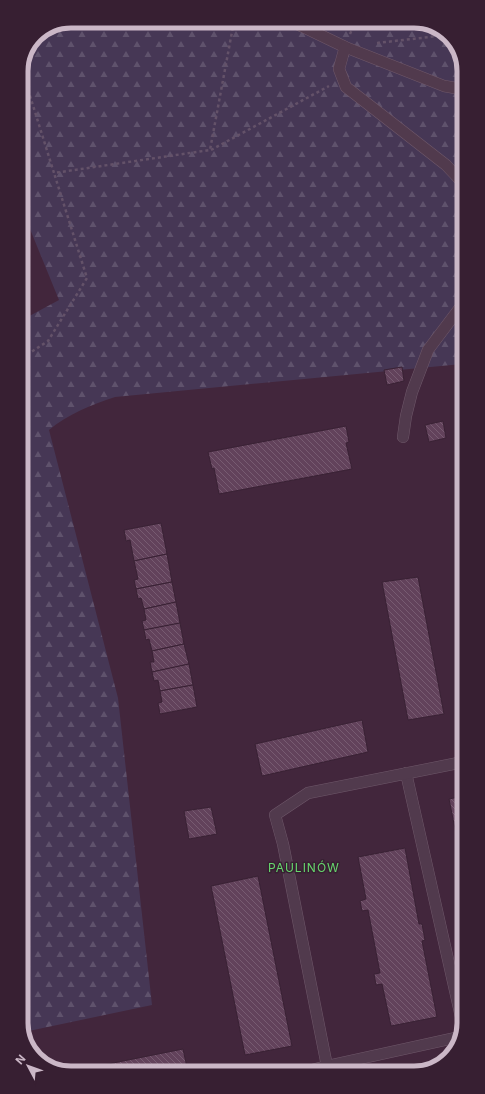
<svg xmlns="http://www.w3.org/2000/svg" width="485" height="1094" viewBox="0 0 485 1094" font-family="Inter,sans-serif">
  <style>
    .forest { fill: url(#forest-firs) }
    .building { fill: url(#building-back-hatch); stroke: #392134 }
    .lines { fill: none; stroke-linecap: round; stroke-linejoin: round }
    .lane-casing { stroke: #6f586a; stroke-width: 12 }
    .path { stroke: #645269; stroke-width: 2.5; stroke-dasharray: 3 3; stroke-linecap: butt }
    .lane { stroke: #513a4d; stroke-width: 11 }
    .labels { text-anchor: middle; stroke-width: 3; stroke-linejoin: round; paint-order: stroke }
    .neighbourhood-label { font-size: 12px; letter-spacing: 1px; fill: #67d76d; stroke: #371f32 }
    .rim { fill: none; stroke: #cbb7c7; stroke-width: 5 }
  </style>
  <defs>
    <pattern id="forest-firs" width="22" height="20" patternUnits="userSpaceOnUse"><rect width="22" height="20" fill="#463755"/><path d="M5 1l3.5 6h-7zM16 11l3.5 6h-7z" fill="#5f526c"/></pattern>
    <pattern id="building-back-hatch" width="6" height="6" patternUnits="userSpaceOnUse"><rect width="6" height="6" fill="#62425b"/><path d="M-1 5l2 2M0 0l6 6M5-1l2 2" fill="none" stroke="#775b71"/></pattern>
  </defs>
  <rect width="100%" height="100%" fill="#42263c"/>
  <!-- forest -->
  <path class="forest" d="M71 21H418L445 31 461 55 462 364 115 397C91 405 68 414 49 430L118 698 152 1005 24 1032 22 320 59 300 21 207V68L36 35Z"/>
  <!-- building -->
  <g class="building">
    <path d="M402 367 404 381 387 385 384 370Z"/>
    <path d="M443 421 446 438 429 442 425 425Z"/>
    <path d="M346 426 349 442 346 443 352 469 219 494 214 468 212 469 208 452Z"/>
    <path d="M161 523 167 554 134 561 130 540 126 541 124 530Z"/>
    <path d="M167 554 172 582 136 589 134 580 138 579 134 561Z"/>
    <path d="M418 577 444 714 408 720 382 582Z"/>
    <path d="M172 582 176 602 144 609 141 598 138 599 136 589Z"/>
    <path d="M176 602 180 623 144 630 142 621 146 620 144 609Z"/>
    <path d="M180 623 184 644 152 651 149 639 146 640 144 630Z"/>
    <path d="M184 644 189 664 152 672 150 662H154L152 651Z"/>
    <path d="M189 664 193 685 160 691 158 680 154 681 152 672Z"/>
    <path d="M193 685 197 707 160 714 158 703 162 702 160 691Z"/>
    <path d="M362 720 368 752 262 776 255 744Z"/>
    <path d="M463 796V843L458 844 449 799Z"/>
    <path d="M211 807 217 834 189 839 184 811Z"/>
    <path d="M405 848 419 924H422L425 940 422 941 437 1017 391 1026 382 984 376 985 374 974 380 973 368 910 362 911 360 901 366 899 358 857Z"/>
    <path d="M258 876 292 1046 245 1055 211 886Z"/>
    <path d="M183 1049 188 1072 100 1073 98 1066Z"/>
  </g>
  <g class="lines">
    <defs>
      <g id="lane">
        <path d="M291 21 345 47 444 86 461 89"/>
        <path d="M345 47 339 69 346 87 446 165 462 182"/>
        <path d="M403 437 406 416 412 392 428 350 462 305"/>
        <path d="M406 773 463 1026"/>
        <path d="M308 1071 327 1066 459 1037"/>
        <path d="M328 1071 283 844 275 815 308 793 463 762"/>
      </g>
    </defs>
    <!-- lane casing -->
    <use href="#lane" class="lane-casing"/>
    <!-- path -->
    <g class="path">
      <path d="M350 34 356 21"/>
      <path d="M377 43 447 35"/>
      <path d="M21 67 54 173 210 150 234 21"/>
      <path d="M211 150 329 86"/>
      <path d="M22 358 48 341 87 278 54 173"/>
    </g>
    <!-- lane -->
    <use href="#lane" class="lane"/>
  </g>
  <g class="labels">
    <!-- neighbourhood labels -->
    <g class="neighbourhood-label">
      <text x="304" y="872">PAULINÓW</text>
    </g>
  </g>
  <!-- crop -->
  <path d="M0 0H485V1094H0ZM71 28H414A43 43 0 0 1 457 71V1023A43 43 0 0 1 414 1066H71A43 43 0 0 1 28 1023V71A43 43 0 0 1 71 28Z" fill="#371f32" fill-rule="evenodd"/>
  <path class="rim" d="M71 28H414A43 43 0 0 1 457 71V1023A43 43 0 0 1 414 1066H71A43 43 0 0 1 28 1023V71A43 43 0 0 1 71 28Z"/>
  <!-- north arrow -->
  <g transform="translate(28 1066) rotate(311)" stroke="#371f32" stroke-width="3" paint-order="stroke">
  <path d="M0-3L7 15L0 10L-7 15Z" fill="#cbb7c7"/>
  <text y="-6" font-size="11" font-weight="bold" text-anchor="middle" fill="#cbb7c7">N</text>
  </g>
</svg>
